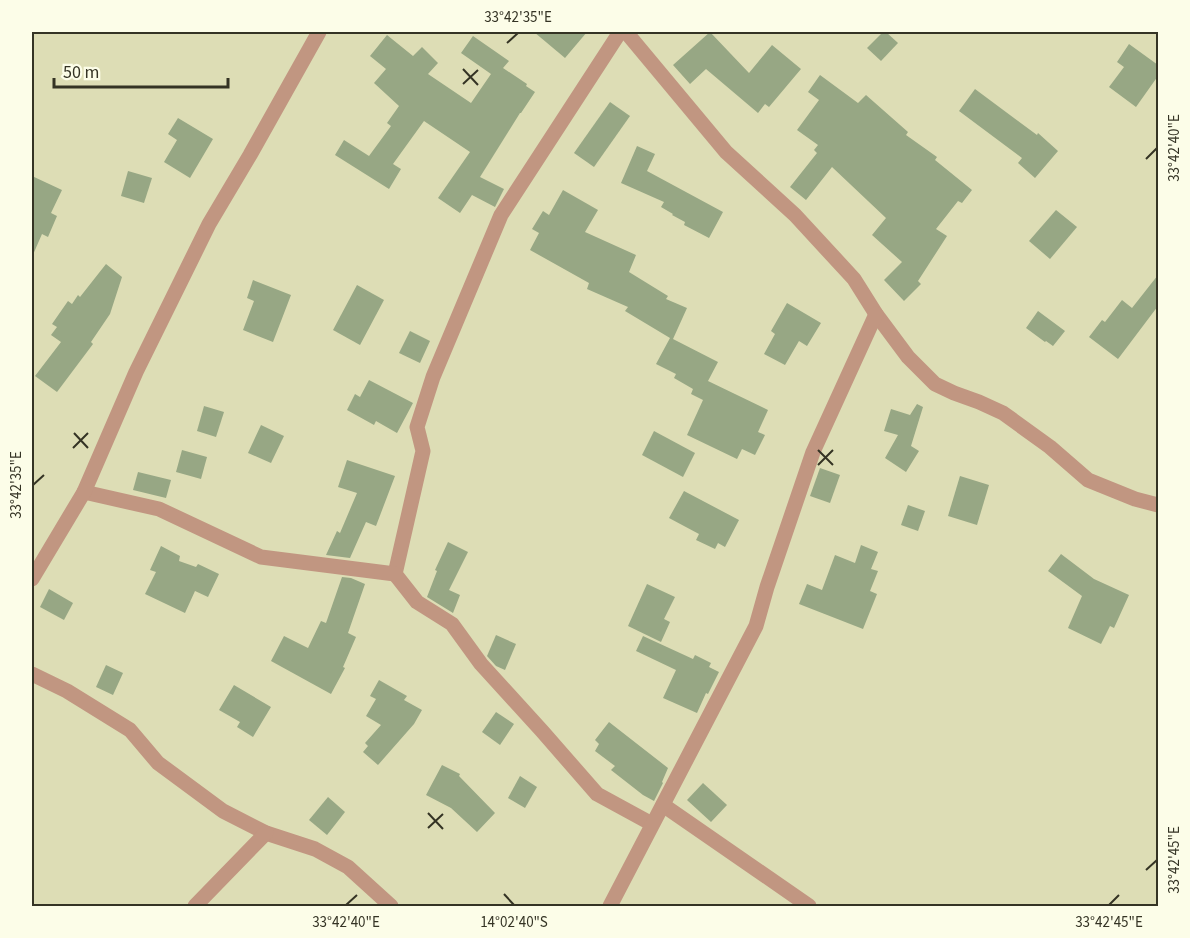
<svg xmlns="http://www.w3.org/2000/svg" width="1190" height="938" viewBox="0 0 1190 938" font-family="'Source Sans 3',sans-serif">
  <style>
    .building { fill: #97a784 }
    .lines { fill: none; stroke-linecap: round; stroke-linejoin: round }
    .minor { stroke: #c19681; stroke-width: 15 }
    .ticks { fill: none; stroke: #343324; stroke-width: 2 }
    .neatline { fill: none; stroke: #343324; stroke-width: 2 }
    .ticks-label { font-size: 15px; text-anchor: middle; fill: #343324 }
  </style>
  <rect width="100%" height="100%" fill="#ddddb5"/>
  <!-- building -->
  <g class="building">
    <path d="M534 32H587L565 58Z"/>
    <path d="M710 32 749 73 772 45 801 69 769 107 765 104 758 113 706 69 690 84 673 65Z"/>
    <path d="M883 32H886L898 43 881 61 867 48Z"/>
    <path d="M387 35 413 56 422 47 438 63 428 74 471 103 491 74 461 53 473 36 509 61 503 68 527 84 526 86 535 92 521 113H520L480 177 504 189 495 207 472 195 460 213 438 198 470 152 424 121 393 164 401 169 389 189 335 155 344 140 369 156 391 126 387 123 399 106 374 83 386 69 370 56Z"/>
    <path d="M1129 44 1158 65V76L1136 107 1109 87 1124 67 1117 62Z"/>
    <path d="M820 75 858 103 866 95 908 132 906 135 937 157 935 160 972 190 962 203 958 201 936 229 947 236 918 281 921 284 904 301 884 280 902 262 872 235 886 218 832 167 806 200 790 187 817 153 814 150 818 145 797 130 819 100 808 92Z"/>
    <path d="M975 89 1037 135 1038 133 1058 151 1035 178 1018 163 1022 158 959 111Z"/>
    <path d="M610 102 630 116 594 167 574 153Z"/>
    <path d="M178 118 213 139 190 178 164 162 177 140 168 134Z"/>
    <path d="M637 146 655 154 647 171 723 212 709 238 684 225 685 222 672 215 673 214 661 207 664 202 621 183Z"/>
    <path d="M128 171 152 178 144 203 121 196Z"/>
    <path d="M32 176 62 190 51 213 57 216 48 237 42 234 32 257Z"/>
    <path d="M563 190 598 210 585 232 636 255 629 272 668 296 666 299 687 308 673 339 718 362 708 381 768 410 758 432 765 435 755 455 742 449 737 459 687 435 703 400 691 394 693 389 674 378 676 374 656 364 670 338 625 311 628 307 587 289 589 283 530 250 539 233 532 229 543 211 549 215Z"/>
    <path d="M1056 210 1077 227 1050 259 1029 241Z"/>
    <path d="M106 264 122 277 110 314 91 342 93 344 57 392 35 376 61 342 51 335 57 327 52 324 68 301 72 304 78 295 80 297Z"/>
    <path d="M1158 275V306L1118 359 1089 337 1102 320 1105 322 1122 300 1132 308Z"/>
    <path d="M253 280 291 295 273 342 243 330 254 301 247 298Z"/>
    <path d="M357 285 384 300 360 345 333 330Z"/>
    <path d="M787 303 821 323 807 346 799 341 785 365 764 354 775 334 771 331Z"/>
    <path d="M1038 311 1065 331 1053 346 1046 341 1045 342 1026 328Z"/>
    <path d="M410 331 430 341 420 363 399 353Z"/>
    <path d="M369 380 413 403 397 433 376 421 374 425 347 410 355 394 360 397Z"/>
    <path d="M917 404 923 407 911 446 919 451 906 472 885 458 898 435 884 431 891 409 910 415Z"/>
    <path d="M204 406 224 412 216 437 197 431Z"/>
    <path d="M261 425 284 436 271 463 248 453Z"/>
    <path d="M654 431 695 453 683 477 642 455Z"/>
    <path d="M182 450 207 457 201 479 176 472Z"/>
    <path d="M347 460 395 476 376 526 366 522 350 558 326 555 337 531 340 533 357 493 338 487Z"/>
    <path d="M820 468 840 475 830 503 810 496Z"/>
    <path d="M138 472 171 480 166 498 133 490Z"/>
    <path d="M960 476 989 485 977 525 948 516Z"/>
    <path d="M684 491 739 520 725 547 718 543 715 549 696 540 699 534 669 518Z"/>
    <path d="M908 505 925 511 918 531 901 525Z"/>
    <path d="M448 542 468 552 449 590 460 595 453 613 427 597 437 571 435 570Z"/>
    <path d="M861 545 878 552 871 569 878 571 870 591 877 594 863 629 799 604 807 584 822 590 835 555 855 563Z"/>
    <path d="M161 546 180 556 179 561 196 567 198 564 219 574 208 597 195 591 185 613 145 594 156 572 150 570Z"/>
    <path d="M1061 554 1094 579 1129 595 1114 628 1110 626 1101 644 1068 628 1082 596 1048 571Z"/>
    <path d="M342 577 351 578 365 584 348 633 356 637 343 667 345 668 331 694 271 661 284 636 308 648 321 621 326 623Z"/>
    <path d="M647 584 675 597 664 619 670 622 661 642 628 626Z"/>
    <path d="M49 589 73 603 64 620 40 607Z"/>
    <path d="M496 635 516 644 505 670 496 666 487 656Z"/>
    <path d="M643 636 693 659 695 655 711 663 709 667 719 672 708 694 706 693 697 713 663 698 676 670 636 651Z"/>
    <path d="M106 665 123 673 113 695 96 687Z"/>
    <path d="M379 680 407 696 404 700 422 710 414 724 378 765 363 752 368 746 365 743 381 725 366 716 376 699 370 696Z"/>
    <path d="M234 685 271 707 253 737 237 727 240 722 219 710Z"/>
    <path d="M496 712 514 724 500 745 482 732Z"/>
    <path d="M609 722 668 768 662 782 663 783 654 801 643 795 611 770 615 766 595 751 599 744 595 740Z"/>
    <path d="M442 765 460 774 459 776 495 813 477 832 451 808 426 795Z"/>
    <path d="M520 776 537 787 525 808 508 798Z"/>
    <path d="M703 783 727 805 711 822 687 800Z"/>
    <path d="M328 797 345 812 327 835 309 820Z"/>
  </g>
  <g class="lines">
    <!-- minor -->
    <g class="minor">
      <path d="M620 32 501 215 433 377 417 427 423 451 395 574 417 602 452 624 481 664 542 731 597 794 652 824"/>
      <path d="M626 32 726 152 795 215 854 279 876 314 908 357 935 384 954 393 979 402 1003 413 1050 447 1088 480 1135 499 1158 505"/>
      <path d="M84 492 159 509 261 557 395 574"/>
      <path d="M32 579 84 492 136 372 209 224 250 155 319 32"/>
      <path d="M32 674 67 691 130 730 158 763 223 811 266 833 315 849 348 867 391 906"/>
      <path d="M663 805 809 906"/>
      <path d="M195 906 266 833"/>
      <path d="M610 906 756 626 767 587 813 452 876 314"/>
    </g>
  </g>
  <!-- ticks -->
  <path class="ticks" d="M507 43 518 33M463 69 478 85M463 84 478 70M1146 159 1157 148M74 433 88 448M73 448 88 433M818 450 833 465M818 465 833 450M33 485 44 475M428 813 443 829M428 828 443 814M1146 870 1157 860M504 894 514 905M346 905 357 895M1109 905 1119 895"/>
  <!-- border -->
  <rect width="1190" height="938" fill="none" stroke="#fcfde8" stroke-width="66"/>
  <!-- scale -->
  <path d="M54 78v9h174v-9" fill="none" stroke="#343324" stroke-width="3"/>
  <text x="63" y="78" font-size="18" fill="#343324" stroke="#fcfde8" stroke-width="4.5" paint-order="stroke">50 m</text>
  <rect x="33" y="33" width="1124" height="872" class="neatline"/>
  <g class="ticks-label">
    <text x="518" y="22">33°42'35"E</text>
    <text transform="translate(1174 148) rotate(-90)" y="5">33°42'40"E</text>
    <text transform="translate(16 485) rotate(-90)" y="5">33°42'35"E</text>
    <text transform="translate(1174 860) rotate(-90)" y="5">33°42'45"E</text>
    <text x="346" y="927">33°42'40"E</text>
    <text x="514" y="927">14°02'40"S</text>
    <text x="1109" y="927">33°42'45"E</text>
  </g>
</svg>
